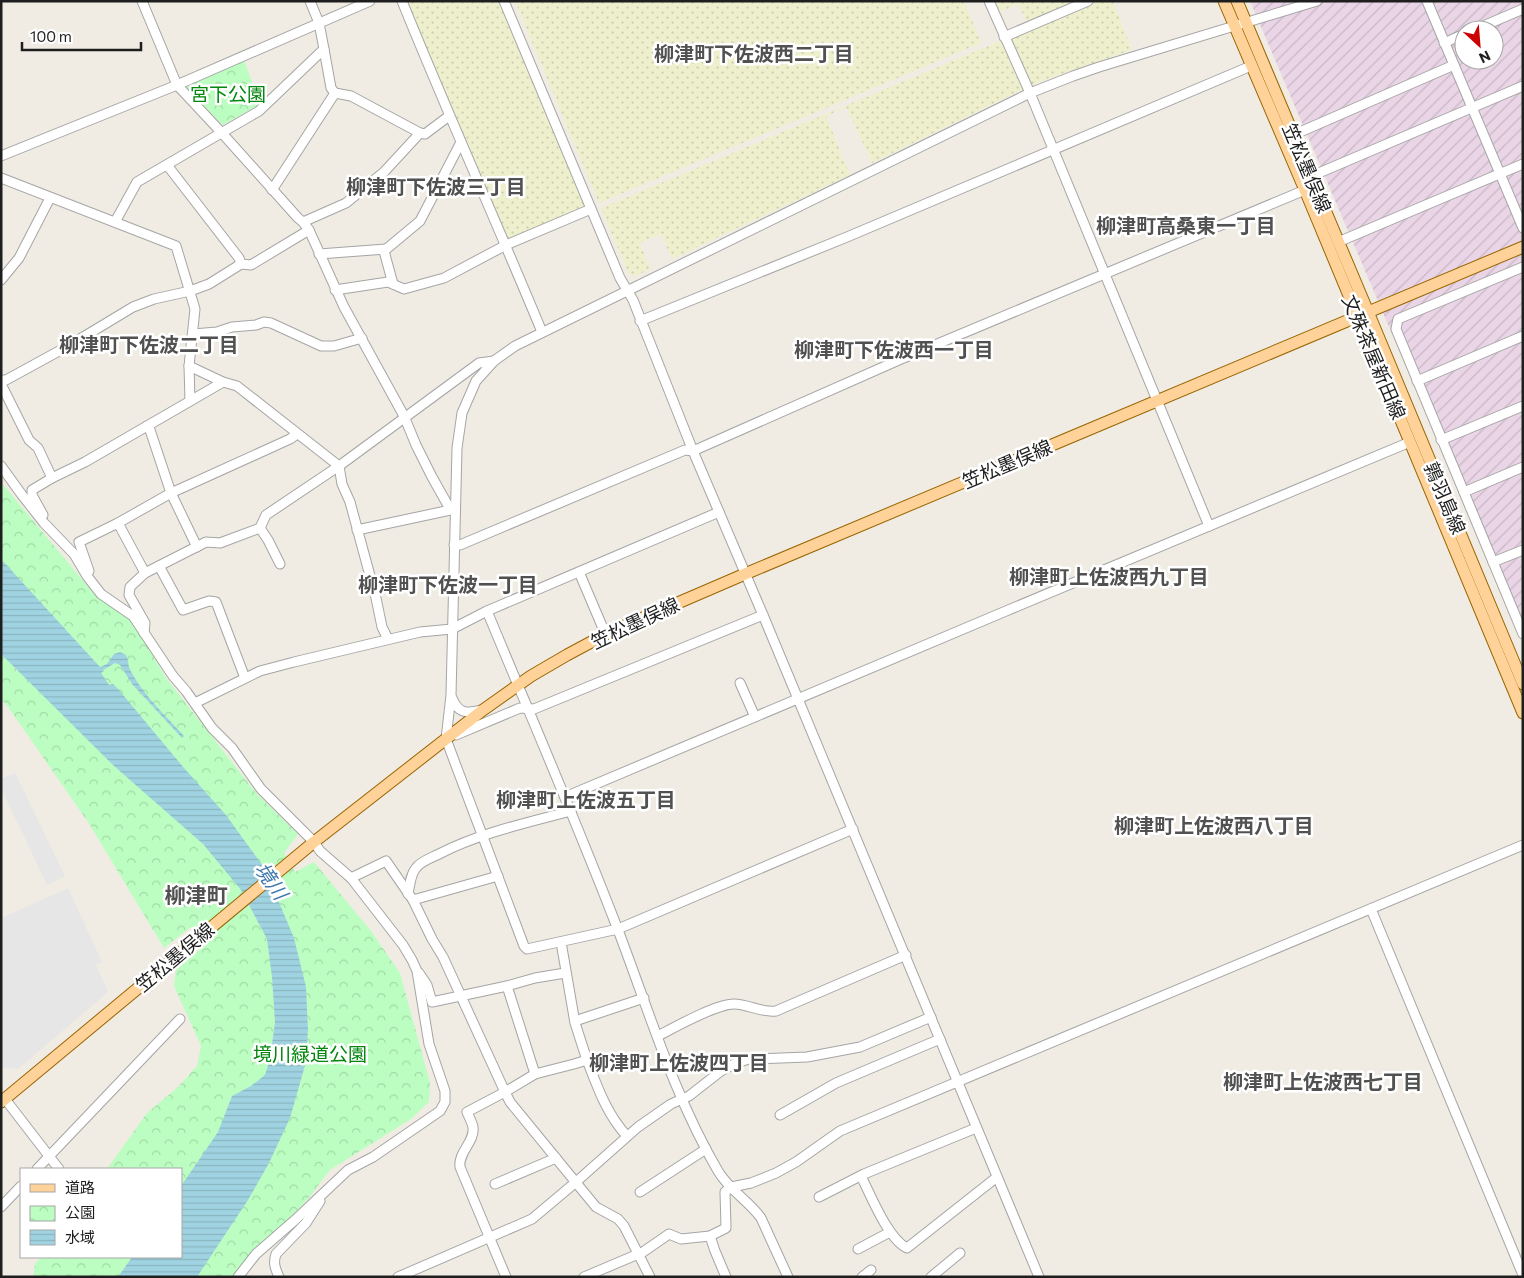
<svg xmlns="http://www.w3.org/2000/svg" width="1524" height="1278" viewBox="0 0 1524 1278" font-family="Commissioner,'Noto Sans JP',sans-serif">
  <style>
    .industrial { fill: url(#industrial-furrows); fill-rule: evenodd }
    .farmland { fill: url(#farmland-dots) }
    .park { fill: url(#park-crowns) }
    .parking { fill: #e6e6e6 }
    .water { fill: url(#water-rules) }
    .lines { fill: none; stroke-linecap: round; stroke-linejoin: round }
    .minor-casing { stroke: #a5a5a5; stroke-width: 11 }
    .major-casing { stroke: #986500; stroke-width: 13 }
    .minor { stroke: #fff; stroke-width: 9 }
    .major { stroke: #ffd299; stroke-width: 11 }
    .labels { text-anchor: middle; stroke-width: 5; stroke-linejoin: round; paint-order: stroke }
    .park-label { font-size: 19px; fill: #02860c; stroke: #fff }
    .street-label { font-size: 19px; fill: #1e1e1e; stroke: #fff }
    .neighbourhood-label { font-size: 20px; font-weight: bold; fill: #515151; stroke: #fff }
    .water-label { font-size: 20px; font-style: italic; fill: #4078ae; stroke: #fff }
    .quarter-label { font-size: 21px; font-weight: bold; fill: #515151; stroke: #fff }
  </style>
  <defs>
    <pattern id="industrial-furrows" width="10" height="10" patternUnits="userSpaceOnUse" patternTransform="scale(1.25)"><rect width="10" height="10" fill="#ead5e6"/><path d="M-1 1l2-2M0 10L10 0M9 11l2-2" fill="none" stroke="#c8b6c5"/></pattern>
    <pattern id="farmland-dots" width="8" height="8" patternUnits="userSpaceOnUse" patternTransform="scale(1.25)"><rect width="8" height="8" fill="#eef0cd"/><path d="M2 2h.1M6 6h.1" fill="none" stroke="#cccdb0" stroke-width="1.8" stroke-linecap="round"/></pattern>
    <pattern id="park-crowns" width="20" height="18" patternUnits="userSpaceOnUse" patternTransform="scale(1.25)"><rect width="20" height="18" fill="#bcfec1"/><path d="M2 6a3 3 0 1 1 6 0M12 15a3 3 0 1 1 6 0" fill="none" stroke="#a1d9a5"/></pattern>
    <pattern id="water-rules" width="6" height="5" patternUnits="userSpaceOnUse" patternTransform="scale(1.25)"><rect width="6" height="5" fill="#a0d3e1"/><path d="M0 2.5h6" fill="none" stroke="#89b5c1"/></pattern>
  </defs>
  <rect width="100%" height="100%" fill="#f0ece3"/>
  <!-- industrial -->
  <path class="industrial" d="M1250 1H1523V641ZM1464 30H1494V60H1464Z"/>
  <!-- farmland -->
  <g class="farmland">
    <path d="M407 1H502L589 208 514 239H508Z"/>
    <path d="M515 1H964L981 43 599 203Z"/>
    <path d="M996 1H1082L1028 24 1018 4 1000 12Z"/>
    <path d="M1099 1H1113L1132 50 1061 74 1032 85 872 163 846 107 826 116 850 175 672 259 661 234 640 243 650 269 635 276 629 274 601 208 1000 41Z"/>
  </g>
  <!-- park -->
  <g class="park">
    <path d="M244 60 260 104 223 125 184 86Z"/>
    <path d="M1 482 95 595 134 623 166 678 257 794 298 834 284 853 295 872 314 862 371 931 400 973 430 1083 429 1102 411 1119 330 1170 308 1199 272 1236 251 1253 232 1277H33L35 1264 41 1257H181V1169H107L147 1113 177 1088 197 1066 201 1046 174 986 176 969 204 946 191 927 164 948 88 822 8 707 1 699Z"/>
  </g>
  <!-- parking -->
  <g class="parking">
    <path d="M15 773 65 876 47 885 1 788V779Z"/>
    <path d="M68 888 102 962 96 965 108 992 18 1069 1 1067V918Z"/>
  </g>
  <!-- water -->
  <path class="water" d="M1 559 100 667 107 664 114 654 120 652 126 655C128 659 128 663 129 667 140 692 166 716 184 736L182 738 132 684 120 665 115 663 103 670 104 671 101 673 109 685 113 684 119 690 184 768 226 815 265 869 294 938 306 987 308 1030 306 1062 290 1118 269 1163 248 1200 197 1277H118L132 1257H181V1186L218 1132 232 1096 251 1086 265 1075 270 1059 275 1022 272 977 267 939 241 890 203 844 114 766 1 654Z"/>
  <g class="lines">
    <defs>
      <g id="minor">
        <path d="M142 1 177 85 221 132 298 218 303 222 309 230 344 307 404 416 416 445 432 477 450 509"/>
        <path d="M402 1C447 112 496 221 542 332"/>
        <path d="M504 1 620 278 633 300 693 451 763 615 1039 1277"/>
        <path d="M989 1 1030 93 1209 526"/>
        <path d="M1427 1 1523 228"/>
        <path d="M1474 30 1523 9"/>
        <path d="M1004 37 1088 1"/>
        <path d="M1444 43 1464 34"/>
        <path d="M324 49 331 88 335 93 351 96 420 133 425 134 449 116"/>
        <path d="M1293 135 1454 65"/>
        <path d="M1 156 177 85 370 1"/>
        <path d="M167 165 239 258 241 264"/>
        <path d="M1314 175 1523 86"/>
        <path d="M1 178 176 246 195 309 189 366"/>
        <path d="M272 190 335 93"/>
        <path d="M115 222 137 182 259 111 324 49 319 23 310 1"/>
        <path d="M303 222 346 203 384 172 420 133"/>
        <path d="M1338 242 1523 164"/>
        <path d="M319 254 386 249"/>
        <path d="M1523 267 1398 319 1396 329 1523 634"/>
        <path d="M1 280 19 258 50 198"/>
        <path d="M393 284 384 251 420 221 461 142"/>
        <path d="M335 290 388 282 404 289 444 278 506 245 591 209"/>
        <path d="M640 321 847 237 1251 66"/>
        <path d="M193 334 217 332 232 327 256 325 264 322 271 323 321 346H334L362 338"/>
        <path d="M1 380H6L70 345 133 307 154 299 190 291 209 284 241 264 251 265 309 230"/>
        <path d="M1417 381 1523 336"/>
        <path d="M1 382 2 386 29 440 38 448 52 478"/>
        <path d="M190 401 189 366 223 382 237 386 339 466 342 484 350 502 376 598 382 627 388 639"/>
        <path d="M147 426 150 430 171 493 197 547"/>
        <path d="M1441 440 1523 406"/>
        <path d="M1 466 22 495 44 523 74 554 87 576 101 594 133 616 173 676 186 691 212 728 232 748 261 789 314 842 320 851 351 878 403 945 412 960 417 971 429 1044 445 1091V1102L440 1111 373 1157 348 1170 295 1220 256 1254 238 1277"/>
        <path d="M1464 492 1523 467"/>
        <path d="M43 515 32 495V490L52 478 85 462 223 382"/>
        <path d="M118 523 145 573"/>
        <path d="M260 528 268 540 280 564"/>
        <path d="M357 530 455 509"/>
        <path d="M454 545H460L685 450 693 451 899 360 1305 190"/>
        <path d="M1493 562 1523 550"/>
        <path d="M159 566 183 610 209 601 216 602 245 678"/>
        <path d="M89 571 79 542 118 523 171 493 290 439 297 434"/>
        <path d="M579 572 602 626 608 633"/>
        <path d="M487 611C531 717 577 823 618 930 649 1011 674 1096 718 1171 729 1190 749 1201 761 1218L788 1277"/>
        <path d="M144 633 145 623 129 595 130 587 145 573 206 542 220 543 260 528 266 515 339 466 479 363 494 361"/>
        <path d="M740 683 755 717"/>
        <path d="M452 698C458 713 466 714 481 710"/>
        <path d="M195 703 260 671 294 662 420 632 452 629 487 611 719 512"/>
        <path d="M456 735 520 708 534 709 763 615"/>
        <path d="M565 797 1006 611 1410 442"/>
        <path d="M853 829 618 929 527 949 524 946 446 739 451 695 457 448 462 413 476 381 494 361 515 346 1030 93 1073 76 1099 67 1317 1"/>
        <path d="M351 878 386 861 413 900 432 939 443 957 505 1092 510 1102 596 1207 618 1219 624 1226 650 1277"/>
        <path d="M408 894C410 885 410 875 416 868 421 861 431 858 439 854 480 833 526 823 571 811"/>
        <path d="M413 900 498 876"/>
        <path d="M1371 909 1523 1275"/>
        <path d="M561 942 575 1023 587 1060"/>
        <path d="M419 973 427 985 432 1002 507 986 535 978 565 973"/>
        <path d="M507 986 535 1074"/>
        <path d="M575 1021 644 998"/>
        <path d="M658 1036C675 1027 716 1004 734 1004 748 1004 761 1013 776 1011L906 955"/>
        <path d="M754 1059 807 1057 860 1047 931 1017"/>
        <path d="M5 1099 59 1169"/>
        <path d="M780 1115 836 1083 940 1039"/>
        <path d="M37 1169 180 1019"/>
        <path d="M861 1176C871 1196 888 1239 907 1248L997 1177"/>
        <path d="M495 1184 556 1158"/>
        <path d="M640 1192 706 1149"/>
        <path d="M819 1197 864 1174 976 1128"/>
        <path d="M1 1207 21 1186"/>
        <path d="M710 1236 715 1251 726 1277"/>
        <path d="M858 1249 890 1232"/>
        <path d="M279 1277C275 1268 273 1263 276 1254L306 1223 320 1201"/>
        <path d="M398 1277 532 1219 576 1182 638 1127 671 1104 689 1096 721 1071 736 1063 749 1059"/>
        <path d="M506 1277 460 1167C458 1152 475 1142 473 1127 472 1122 469 1117 467 1112L505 1092 535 1074 574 1064 587 1060C597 1086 607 1115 627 1136"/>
        <path d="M584 1277 643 1252 669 1234 681 1239 710 1236 726 1228 725 1192 731 1187 751 1183 776 1173 796 1162 840 1131 1523 845"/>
        <path d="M862 1277 871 1270"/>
        <path d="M931 1277 960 1253"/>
      </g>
      <g id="major">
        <path d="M1224 1 1305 190 1523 713"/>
        <path d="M1237 1 1368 312 1523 684"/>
        <path d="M1 1102 314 842 483 710 531 676 567 655 608 633 745 574 1523 247"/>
      </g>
    </defs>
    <!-- minor casing -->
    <use href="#minor" class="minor-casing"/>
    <!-- major casing -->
    <use href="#major" class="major-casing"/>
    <!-- minor -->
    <use href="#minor" class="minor"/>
    <!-- major -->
    <use href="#major" class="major"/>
  </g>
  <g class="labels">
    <!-- park labels -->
    <g class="park-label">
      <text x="228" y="101">宮下公園</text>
      <text x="310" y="1061">境川緑道公園</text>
    </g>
    <!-- street labels -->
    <g class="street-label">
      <text transform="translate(1307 168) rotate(67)" y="7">笠松墨俣線</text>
      <text transform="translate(1374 357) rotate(67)" y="7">文殊茶屋新田線</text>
      <text transform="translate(1007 464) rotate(-23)" y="7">笠松墨俣線</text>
      <text transform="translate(1445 498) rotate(67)" y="7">鶉羽島線</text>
      <text transform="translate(635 623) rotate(-25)" y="7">笠松墨俣線</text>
      <text transform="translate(175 957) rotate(-40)" y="7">笠松墨俣線</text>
    </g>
    <!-- neighbourhood labels -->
    <g class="neighbourhood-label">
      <text x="754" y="61">柳津町下佐波西二丁目</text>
      <text x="436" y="194">柳津町下佐波三丁目</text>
      <text x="1186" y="233">柳津町高桑東一丁目</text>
      <text x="149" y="352">柳津町下佐波二丁目</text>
      <text x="894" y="357">柳津町下佐波西一丁目</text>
      <text x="1109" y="584">柳津町上佐波西九丁目</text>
      <text x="448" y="592">柳津町下佐波一丁目</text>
      <text x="586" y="807">柳津町上佐波五丁目</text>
      <text x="1214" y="833">柳津町上佐波西八丁目</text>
      <text x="679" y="1070">柳津町上佐波四丁目</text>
      <text x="1323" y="1089">柳津町上佐波西七丁目</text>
    </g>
    <!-- water labels -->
    <g class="water-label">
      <text transform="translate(271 881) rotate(55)" y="7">境川</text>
    </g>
    <!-- quarter labels -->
    <g class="quarter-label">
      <text x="196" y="903">柳津町</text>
    </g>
  </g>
  <!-- border -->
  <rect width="1524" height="1278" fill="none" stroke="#1e1e1e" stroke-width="5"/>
  <!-- legend -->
  <rect x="20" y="1168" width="162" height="90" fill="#ffffff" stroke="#a5a5a5"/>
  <rect x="30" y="1184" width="25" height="8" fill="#ffd299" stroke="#a5a5a5"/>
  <text x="65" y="1193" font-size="15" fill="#1e1e1e">道路</text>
  <rect x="30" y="1206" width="25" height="15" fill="url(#park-crowns)" stroke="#a5a5a5"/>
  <text x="65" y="1218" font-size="15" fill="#1e1e1e">公園</text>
  <rect x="30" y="1230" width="25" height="15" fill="url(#water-rules)" stroke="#a5a5a5"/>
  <text x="65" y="1243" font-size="15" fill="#1e1e1e">水域</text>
  <!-- north arrow -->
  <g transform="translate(1479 45) rotate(154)"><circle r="24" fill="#ffffff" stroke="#a5a5a5"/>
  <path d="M0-4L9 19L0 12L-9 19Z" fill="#cc0002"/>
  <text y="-8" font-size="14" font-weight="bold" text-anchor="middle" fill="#1e1e1e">N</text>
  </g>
  <!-- scale -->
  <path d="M22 42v8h119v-8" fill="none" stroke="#1e1e1e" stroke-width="2.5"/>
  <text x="30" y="42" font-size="15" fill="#1e1e1e" stroke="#ffffff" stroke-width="4" paint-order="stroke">100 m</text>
</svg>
